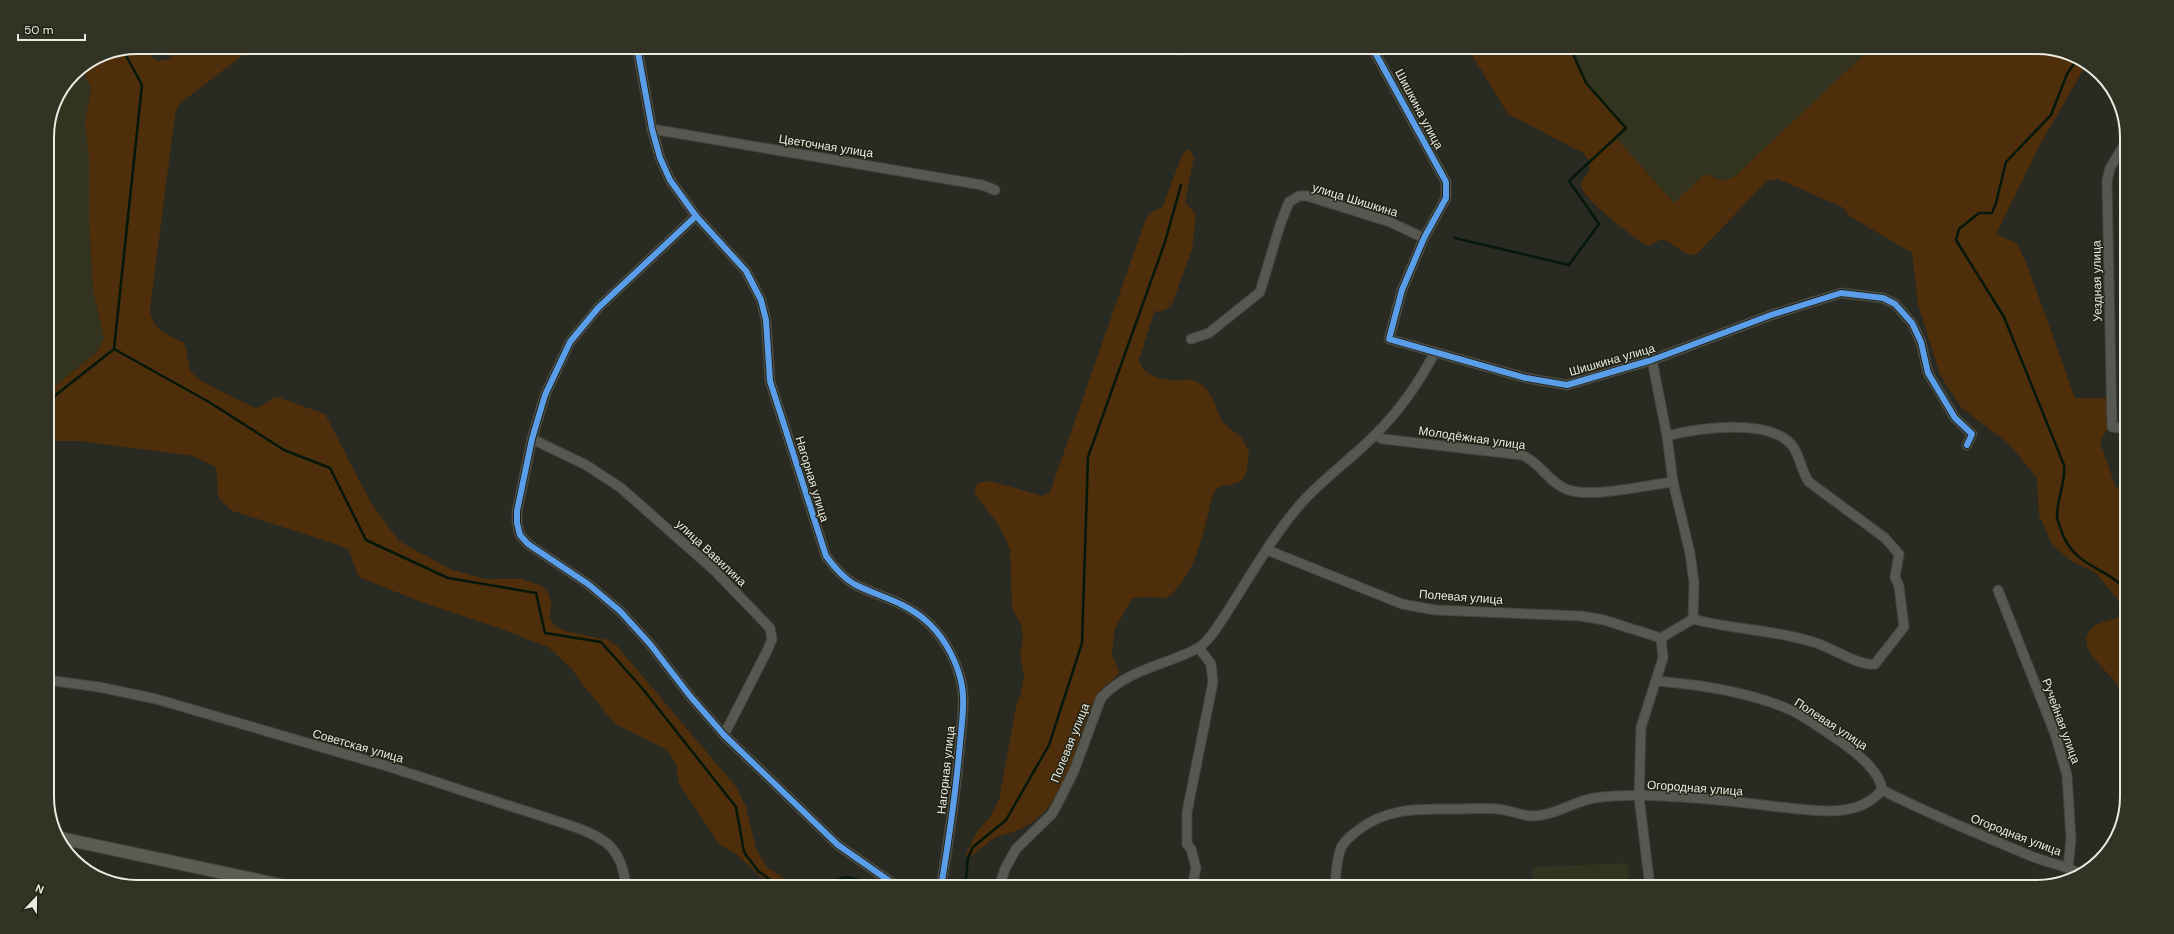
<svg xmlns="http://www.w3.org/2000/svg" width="2174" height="934" viewBox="0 0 2174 934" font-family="'DM Sans',sans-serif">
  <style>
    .built { fill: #333420 }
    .green { fill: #4e2e0b }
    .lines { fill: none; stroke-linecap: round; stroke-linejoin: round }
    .stream { stroke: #04180b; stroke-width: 2.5 }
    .minor-casing { stroke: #44453e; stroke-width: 11 }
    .secondary-casing { stroke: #44453e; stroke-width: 14 }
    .minor { stroke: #575852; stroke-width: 9 }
    .secondary { stroke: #5d5c52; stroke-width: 12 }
    .cycleway-casing { stroke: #222315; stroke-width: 8 }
    .cycleway { stroke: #5a9eea; stroke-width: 6 }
    .labels { text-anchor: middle; stroke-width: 3; stroke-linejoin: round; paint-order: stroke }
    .street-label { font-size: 12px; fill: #e9eae0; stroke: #222315 }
    .rim { fill: none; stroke: #e9eae0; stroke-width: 2 }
  </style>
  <rect width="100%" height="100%" fill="#292a22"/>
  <!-- built -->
  <g class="built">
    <path d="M1568 47H1872L1734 177 1722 181 1709 175H1705L1676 202H1673L1617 139 1626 130 1625 126 1585 80Z"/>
    <path d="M82 67 91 88 85 123 89 159V219L93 290 104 338 97 352 47 392V319L53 298 47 286V131L54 102 73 73Z"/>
    <path d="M1628 863 1629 887H1533L1532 867Z"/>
  </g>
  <!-- green -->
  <g class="green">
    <path d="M137 47H143C158 68 167 62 183 47H254L179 104 175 114 150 310C153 331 167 334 184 343 188 352 187 365 192 373 200 383 242 401 255 408 264 407 268 399 277 397L325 414 371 503 399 541 450 569 485 579H521L540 585 547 591 551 600 550 619 555 626 565 631 608 640 617 646 737 788 746 807 756 849 767 867 797 887H772L736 854 719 844 679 784 676 764 667 750 615 724 583 685 571 668 548 647 504 630 421 602 361 578 357 573 349 550 341 546 233 511C209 494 221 490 216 467L193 456 80 441H47V392L97 352 104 338 93 290 89 219V159L85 123 91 88 82 67 103 54Z"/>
    <path d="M1467 47H1568L1585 80 1625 126 1626 130 1617 139 1673 202H1675L1704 175H1709L1722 181 1734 177 1872 47H2037L2071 54 2086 65 2040 145 1996 234 2017 243 2029 270 2075 398H2108V428L2100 442 2116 488H2127V713C2124 704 2122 692 2117 684 2109 672 2072 646 2092 628 2100 621 2115 620 2124 615L2125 608 2095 572 2071 561 2052 544 2039 515 2037 478 2009 444 1962 408 1940 375 1918 304 1912 253 1851 217 1842 207 1778 179 1767 181 1696 255C1683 256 1674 243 1662 239L1648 246C1635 239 1581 198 1581 185 1581 180 1588 174 1590 169L1589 161 1583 153 1508 114Z"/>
    <path d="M1186 150H1189L1194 157 1185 202 1196 215 1192 249 1172 304 1165 310 1154 312 1139 360C1141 364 1143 369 1145 371 1158 381 1176 382 1191 379L1204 386 1212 397 1222 422 1241 437 1249 451C1245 480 1249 482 1219 487L1213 494C1203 531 1198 573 1167 598L1143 597 1132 599 1115 628 1112 654 1119 672C1112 684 1106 682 1100 691 1092 701 1081 736 1076 750 1066 783 1052 815 1018 830 1011 834 1001 834 995 838 985 844 978 852 968 858L966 854 977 832 989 818 999 800 1016 707 1021 693 1024 676 1020 655 1023 638 1021 624 1012 608 1010 549 1000 527 975 494 976 485 981 482 990 481 1043 496 1050 492 1146 218 1155 210 1162 208 1183 153Z"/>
    <path d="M2120 398 2127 399V422L2121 416Z"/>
  </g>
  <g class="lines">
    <!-- stream -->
    <g class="stream">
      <path d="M123 50 142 85 114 349 209 402 284 450 330 468 366 540 448 578 536 593 545 633 601 642 642 688 736 807 744 852 758 871 780 887"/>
      <path d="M2078 58 2067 74 2051 115 2006 162 1996 203 1992 213H1979L1959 229 1956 240 2004 317 2064 465C2066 482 2057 498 2057 516 2057 520 2060 526 2061 530 2074 568 2104 565 2127 590"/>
      <path d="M1455 238 1569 265 1599 224 1569 181 1626 128 1586 83 1570 47"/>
      <path d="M47 402 114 349"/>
      <path d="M828 887C844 870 857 879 875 887"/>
      <path d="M965 887 968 858 973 847 1006 820 1049 745 1082 643 1088 457 1165 242 1181 185"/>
    </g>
    <defs>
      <g id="minor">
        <path d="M637 47 652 129 660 158 670 180 696 216 746 271 761 300 766 320 770 381 826 556C834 567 842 577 854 584 877 596 903 601 924 619 941 633 954 655 960 677 966 698 962 721 960 743 956 791 949 839 941 887"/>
        <path d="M1171 47 1181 50 1188 47"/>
        <path d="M1372 47 1446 182V198L1424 238 1402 290 1389 339 1526 378 1567 385 1652 360 1771 315 1841 293 1883 298 1895 304 1912 323 1921 342 1928 373 1955 418 1972 434 1967 445"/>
        <path d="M652 129 982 185 995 190"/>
        <path d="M2127 140 2110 168 2107 181 2112 427 2127 429"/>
        <path d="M696 216 598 308 570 342 545 395 532 439 517 511V523L520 535 528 544 588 584 620 611 650 644 690 696 724 735 838 845 898 887"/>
        <path d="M1191 339 1209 333 1260 292 1280 225 1289 202 1299 196H1307L1390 222 1424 238"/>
        <path d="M1652 360 1667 436 1673 482 1690 553 1694 583 1693 619 1661 638"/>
        <path d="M1375 435 1383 439 1522 455C1542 464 1547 481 1566 489 1590 499 1645 485 1673 482"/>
        <path d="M1667 436C1697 428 1767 418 1791 444 1799 452 1801 471 1809 482L1885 538 1899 554 1895 577 1899 586 1904 627 1875 664C1861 667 1834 649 1819 644 1778 630 1734 630 1693 619"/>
        <path d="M532 439 586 465 621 488 714 570 770 628 772 639 768 649 724 735"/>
        <path d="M1267 550 1402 604 1435 610 1581 616 1604 620 1661 638"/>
        <path d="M1998 590 2055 734 2067 775 2071 839 2068 867"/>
        <path d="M47 680 99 687 156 699 390 767 575 827C608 839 622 850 626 887"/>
        <path d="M1656 681C1703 685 1750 692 1793 711 1809 719 1825 732 1840 741 1855 752 1880 770 1882 790"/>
        <path d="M999 887 1005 869 1016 849 1052 814 1057 805 1074 771 1101 698C1129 668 1165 666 1198 648 1204 645 1209 638 1213 633 1244 589 1269 538 1306 498 1327 476 1353 457 1375 435 1400 410 1419 383 1435 352"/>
        <path d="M1192 887 1196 868 1191 849 1187 844V812L1213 682 1211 664 1199 648"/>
        <path d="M1335 887C1336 874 1336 860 1341 848 1344 841 1352 835 1357 831 1387 807 1420 809 1455 809 1469 809 1484 808 1498 809 1509 810 1520 815 1531 816 1556 816 1571 802 1594 798 1631 793 1670 796 1707 799 1731 801 1755 804 1779 807 1813 810 1857 820 1882 790 1931 815 1981 835 2031 856 2048 863 2065 865 2080 874"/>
        <path d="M1650 887 1639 797 1641 727 1663 658 1661 638"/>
      </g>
      <path id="secondary" d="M60 838 290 887"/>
    </defs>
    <!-- minor casing -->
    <use href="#minor" class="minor-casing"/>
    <!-- secondary casing -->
    <use href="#secondary" class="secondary-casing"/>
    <!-- minor -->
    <use href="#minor" class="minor"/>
    <!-- secondary -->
    <use href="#secondary" class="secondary"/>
    <defs>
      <g id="cycleway">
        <path d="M637 47 652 129 660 158 670 180 696 216 746 271 761 300 766 320 770 381 826 556C834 567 842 577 854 584 877 596 903 601 924 619 941 633 954 655 960 677 966 698 962 721 960 743 956 791 949 839 941 887"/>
        <path d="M1372 47 1446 182V198L1424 238 1402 290 1389 339 1526 378 1567 385 1652 360 1771 315 1841 293 1883 298 1895 304 1912 323 1921 342 1928 373 1955 418 1972 434 1967 445"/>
        <path d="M696 216 598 308 570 342 545 395 532 439 517 511V523L520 535 528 544 588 584 620 611 650 644 690 696 724 735 838 845 898 887"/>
      </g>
    </defs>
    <!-- cycleway casing -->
    <use href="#cycleway" class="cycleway-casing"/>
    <!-- cycleway -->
    <use href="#cycleway" class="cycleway"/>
  </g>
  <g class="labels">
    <!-- street labels -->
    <g class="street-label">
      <text transform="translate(1419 109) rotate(62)" y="4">Шишкина улица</text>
      <text transform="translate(826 146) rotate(9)" y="4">Цветочная улица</text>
      <text transform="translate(1355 200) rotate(17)" y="4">улица Шишкина</text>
      <text transform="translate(2097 281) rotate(-91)" y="4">Уездная улица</text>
      <text transform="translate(1612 360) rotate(-16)" y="4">Шишкина улица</text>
      <text transform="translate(1472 438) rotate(8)" y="4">Молодёжная улица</text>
      <text transform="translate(812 479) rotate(73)" y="4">Нагорная улица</text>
      <text transform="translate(711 553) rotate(43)" y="4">улица Вавилина</text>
      <text transform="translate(1461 597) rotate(4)" y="4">Полевая улица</text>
      <text transform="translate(2061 721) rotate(70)" y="4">Ручейная улица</text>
      <text transform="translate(1831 724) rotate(33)" y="4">Полевая улица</text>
      <text transform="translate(1070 743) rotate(-68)" y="4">Полевая улица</text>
      <text transform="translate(358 746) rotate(16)" y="4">Советская улица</text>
      <text transform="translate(946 770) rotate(-84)" y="4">Нагорная улица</text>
      <text transform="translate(1695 788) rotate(4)" y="4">Огородная улица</text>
      <text transform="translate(2016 835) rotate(21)" y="4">Огородная улица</text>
    </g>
  </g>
  <!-- crop -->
  <path d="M0 0H2174V934H0ZM137 54H2037A83 83 0 0 1 2120 137V797A83 83 0 0 1 2037 880H137A83 83 0 0 1 54 797V137A83 83 0 0 1 137 54Z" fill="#323325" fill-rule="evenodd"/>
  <path class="rim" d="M137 54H2037A83 83 0 0 1 2120 137V797A83 83 0 0 1 2037 880H137A83 83 0 0 1 54 797V137A83 83 0 0 1 137 54Z"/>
  <!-- north arrow -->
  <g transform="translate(36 898) rotate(22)" stroke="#222315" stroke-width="3" paint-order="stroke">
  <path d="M0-3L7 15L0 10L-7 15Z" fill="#e9eae0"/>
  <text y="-6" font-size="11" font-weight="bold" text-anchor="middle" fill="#e9eae0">N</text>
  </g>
  <!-- scale -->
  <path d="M18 34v6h67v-6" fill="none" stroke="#e9eae0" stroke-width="2"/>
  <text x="24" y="34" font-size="12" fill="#e9eae0" stroke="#222315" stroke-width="3" paint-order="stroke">50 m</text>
</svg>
